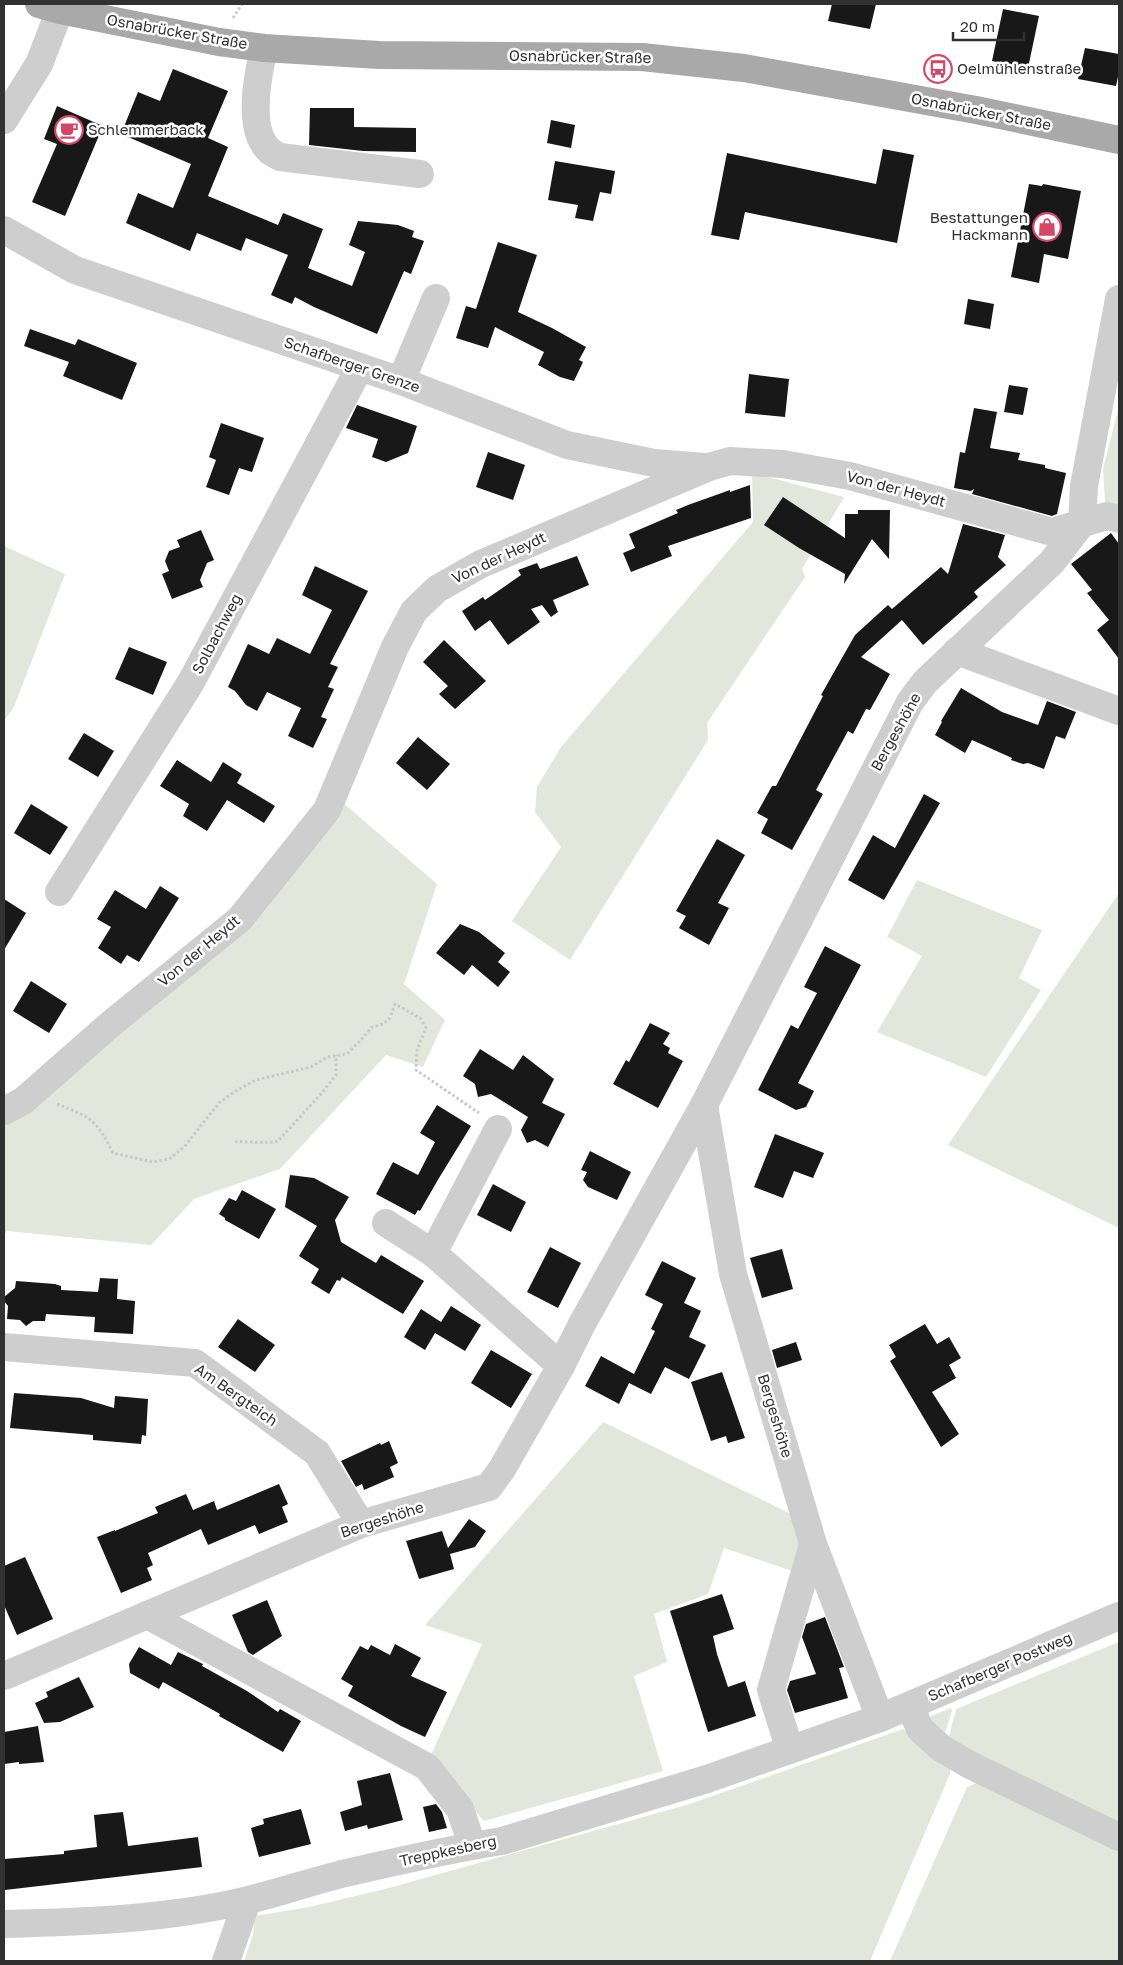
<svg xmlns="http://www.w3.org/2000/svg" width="1123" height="1965" viewBox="0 0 1123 1965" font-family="'Golos Text',sans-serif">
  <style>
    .green { fill: #e3e7db }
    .building { fill: #181818 }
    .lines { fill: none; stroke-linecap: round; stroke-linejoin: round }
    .path { stroke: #c8c8c8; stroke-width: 3; stroke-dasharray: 2.5 2.5; stroke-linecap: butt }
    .minor { stroke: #cecece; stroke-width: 28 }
    .major { stroke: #a9a9a9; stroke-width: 28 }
    .labels { text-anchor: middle; stroke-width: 5; stroke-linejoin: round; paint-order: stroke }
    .street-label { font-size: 15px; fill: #313131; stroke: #fff }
    .poi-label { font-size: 15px; fill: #313131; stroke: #fff; text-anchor: start }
  </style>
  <rect width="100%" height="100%" fill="#fff"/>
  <!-- green -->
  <g class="green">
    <path d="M1119 406V505L1105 502 1103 469Z"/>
    <path d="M752 473 844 497 802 569 805 577 707 723 708 740 570 960 512 921 561 847 535 812 537 787 561 747 753 522Z"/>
    <path d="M4 546 65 574 14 707 4 721Z"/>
    <path d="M341 801 437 884 404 984 445 1020 423 1067 386 1055 280 1169 194 1199 151 1245 7 1231 4 1235V1122L226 947 264 912 310 849Z"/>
    <path d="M917 880 1042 930 1019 978 1041 990 986 1077 877 1032 922 956 887 937Z"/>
    <path d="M1119 893V1228L948 1145Z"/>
    <path d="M603 1422 793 1515 800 1556 795 1572 724 1548 708 1594 654 1614 667 1662 634 1676 663 1771 484 1821 428 1761 482 1644 425 1625Z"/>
    <path d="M1119 1642V1825L948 1740 956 1709Z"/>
    <path d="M951 1708 952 1711 944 1736 928 1723 931 1716Z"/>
    <path d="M903 1729 951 1760 950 1774 870 1961H244L253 1935 255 1916 309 1907 385 1889 690 1804Z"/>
    <path d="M987 1779 1119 1843V1961H890L967 1787Z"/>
  </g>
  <!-- building -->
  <g class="building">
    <path d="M832 4H876L870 29 828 21Z"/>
    <path d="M1003 9 1039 16 1028 68 992 61Z"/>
    <path d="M1085 48 1119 54V72L1116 86 1078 79Z"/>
    <path d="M173 69 228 91 208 138 228 147 208 196 278 225 283 213 323 229 308 268 352 286 365 252 349 245 358 221 398 225 414 231 412 237 424 241 411 274 404 271 377 334 314 307 295 297 292 304 271 295 288 255 246 238 241 251 197 233 190 251 126 223 138 193 173 208 191 164 121 134 138 92 160 101Z"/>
    <path d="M57 106 103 126 65 216 32 202 57 144 44 139Z"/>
    <path d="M310 108H354V127L416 128V152L363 151 309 145Z"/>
    <path d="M551 120 575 125 571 148 547 143Z"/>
    <path d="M883 149 914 155 897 243 745 212 739 240 711 235 727 153 876 184Z"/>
    <path d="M555 161 615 171 611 194 600 192 593 221 575 218 578 205 548 200Z"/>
    <path d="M1029 184 1042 186 1043 184 1081 191 1068 259 1044 254 1039 283 1011 277Z"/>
    <path d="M498 242 537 255 518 312 552 328 586 347 579 360 583 362 574 381 560 377 538 365 544 352 495 327 488 348 456 338 466 306 476 309Z"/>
    <path d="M968 299 994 304 990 329 964 324Z"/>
    <path d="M30 329 75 345 78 339 137 363 122 400 63 376 69 362 24 346Z"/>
    <path d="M749 374 789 379 785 417 745 413Z"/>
    <path d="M1009 385 1028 388 1023 415 1004 412Z"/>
    <path d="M357 405 417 426 408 453 386 462 372 457 378 439 346 428Z"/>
    <path d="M974 408 997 412 990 448 1020 453 1018 460 1045 465V468L1066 473 1057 514 1052 516 972 494 974 489 971 491 954 488 960 452 965 453Z"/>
    <path d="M221 423 264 438 252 472 239 468 229 495 206 487 216 460 209 457Z"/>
    <path d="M488 452 525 465 513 500 476 487Z"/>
    <path d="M750 485 751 518 668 546 672 556 631 572 623 553 635 548 629 534 678 513 676 510 688 505 730 490V492Z"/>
    <path d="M783 497 845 538V514H858V510H890L889 559 872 539 844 584 845 574 799 548 764 525Z"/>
    <path d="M963 524 1005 535 998 557 1006 565 974 592 978 597 923 645 902 620 861 657 890 674 870 710 866 709 853 734 848 731 816 790 823 794 792 850 761 833 768 819 757 813 772 786H776L823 696 821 695 855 635 888 605 892 609 941 567 948 574Z"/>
    <path d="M201 530 214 560 207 563 200 580 203 587 172 599 162 574 169 571 165 561 169 551 180 547 177 540Z"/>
    <path d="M1111 533 1119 544V659L1097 630 1109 620 1087 593 1092 590 1071 564Z"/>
    <path d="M577 556 589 585 553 600 558 612 551 617 542 605 531 609 540 622 508 645 490 620 475 631 462 611 483 597 485 600 521 575 518 570 537 563 540 569Z"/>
    <path d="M315 566 368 591 330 664 338 667 328 687 334 689 321 717 327 719 313 748 288 736 301 708 267 692 257 711 246 705 235 691 228 687 248 644 269 654 277 638 310 654 332 610 302 595Z"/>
    <path d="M444 640 486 681 455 709 439 694 448 686 423 662Z"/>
    <path d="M129 647 167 662 153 695 115 679Z"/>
    <path d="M961 688 1002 712 1038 725 1047 701 1076 712 1065 739 1056 736 1044 769 1028 763 1023 764 1011 760 1012 758 972 740 965 753 935 735 942 722 941 721Z"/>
    <path d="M84 733 114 751 98 777 68 759Z"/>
    <path d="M418 737 450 764 427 790 396 763Z"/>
    <path d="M177 760 211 782 223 762 242 774 237 783 275 806 264 823 227 800 207 831 183 816 189 804 160 786Z"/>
    <path d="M924 794 940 803 884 900 848 880 873 835 895 848Z"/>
    <path d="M31 804 68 827 50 855 14 833Z"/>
    <path d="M717 839 745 855 718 903 729 908 709 945 679 928 686 916 676 911Z"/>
    <path d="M160 886 179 898 139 962 127 955 121 964 98 948 111 927 97 919 115 890 146 909Z"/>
    <path d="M4 899 26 913 4 950Z"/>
    <path d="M460 924 479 932 505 953 498 962 510 972 498 987 472 965 464 975 436 953Z"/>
    <path d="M825 946 861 965 798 1083 814 1091 806 1107 796 1110 758 1090 791 1025 798 1029 817 993 804 987Z"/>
    <path d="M31 981 67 1004 49 1033 13 1011Z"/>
    <path d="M650 1023 670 1033 663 1044 670 1048 668 1053 683 1061 658 1108 613 1084 626 1060 629 1062Z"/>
    <path d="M480 1049 513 1070 523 1055 554 1079 542 1103 565 1114 548 1147 535 1140 527 1143 521 1130 528 1117 491 1094 478 1097 475 1084 463 1076Z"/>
    <path d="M437 1105 471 1126 439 1178 420 1211 418 1210 415 1215 376 1194 393 1162 418 1175 435 1142 420 1133Z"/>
    <path d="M775 1134 824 1153 813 1178 794 1171 783 1198 754 1187Z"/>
    <path d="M590 1151 631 1172 617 1200 588 1187 583 1180 587 1172 581 1170Z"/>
    <path d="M290 1175 314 1178 349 1197 335 1220 341 1242 376 1263 381 1255 424 1281 403 1314 342 1277 340 1281 337 1280 329 1294 311 1283 319 1269 299 1256 317 1226 285 1207Z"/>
    <path d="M493 1184 526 1202 511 1232 477 1215Z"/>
    <path d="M242 1190 276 1209 259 1239 225 1220V1218L219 1214 229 1198 236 1201Z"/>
    <path d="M550 1247 581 1263 558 1308 527 1292Z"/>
    <path d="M782 1249 793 1289 762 1298 750 1258Z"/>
    <path d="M662 1261 696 1278 684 1303 701 1311 689 1337 706 1345 689 1379 665 1367 651 1394 629 1383 619 1404 585 1386 601 1356 634 1374 655 1331 651 1329 663 1304 645 1295Z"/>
    <path d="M100 1278 118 1279 117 1299 135 1301 133 1334 94 1332 95 1317 46 1314 45 1321H33L26 1326 20 1320 7 1319 8 1306 4 1301V1297L15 1288 16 1281 55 1284 61 1286V1290L98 1292Z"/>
    <path d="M451 1306 481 1325 465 1351 435 1333 425 1350 404 1337 421 1309 441 1322Z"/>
    <path d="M238 1319 275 1345 255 1372 218 1347Z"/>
    <path d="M925 1324 937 1344 949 1337 961 1358 949 1365 956 1378 932 1392 959 1434 941 1447 890 1361 896 1357 889 1345Z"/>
    <path d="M796 1342 802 1360 777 1368 772 1350Z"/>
    <path d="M491 1350 532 1374 511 1408 471 1383Z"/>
    <path d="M722 1372 745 1438 728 1443 726 1436 711 1441 691 1382Z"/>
    <path d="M14 1393 81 1398 114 1408 115 1396 148 1399 146 1436 142 1435 141 1444 93 1440V1435L10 1428Z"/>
    <path d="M389 1441 398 1463 390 1467 394 1477 364 1490 362 1484 356 1487 341 1461 380 1443 381 1445Z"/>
    <path d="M279 1484 288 1504 282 1507 288 1522 259 1534 255 1525 208 1545 201 1529 148 1553 153 1565 147 1568 152 1580 121 1593 97 1537 115 1530V1531L158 1513 155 1507 186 1494 193 1510 214 1501 217 1510Z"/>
    <path d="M469 1519 486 1531 475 1547 450 1554 454 1569 419 1579 406 1541 442 1531 448 1548Z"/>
    <path d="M25 1557 53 1619 17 1635 4 1605V1566Z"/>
    <path d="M722 1594 734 1629 713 1636 717 1654 728 1687 745 1681 756 1716 708 1732 670 1611Z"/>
    <path d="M267 1600 282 1636 253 1655 248 1652 232 1615Z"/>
    <path d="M825 1617 844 1667 839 1668 848 1698 795 1713 787 1690 790 1681 816 1674 802 1637 806 1624Z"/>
    <path d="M395 1644 421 1658 411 1676 447 1692 425 1737 401 1726 348 1696 353 1686 341 1679 360 1646 368 1650 371 1645 390 1655Z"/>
    <path d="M139 1647 171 1665 178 1652 203 1664 202 1666 247 1691 278 1712 280 1709 301 1721 283 1752 219 1716 220 1714 163 1682 159 1689 130 1673 129 1664Z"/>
    <path d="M79 1677 94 1707 60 1722 44 1723 35 1703 48 1697 46 1692Z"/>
    <path d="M38 1726 44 1762 19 1764V1762L4 1764V1732Z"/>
    <path d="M390 1773 403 1820 368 1829 367 1825 345 1831 340 1812 362 1805 357 1781Z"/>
    <path d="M436 1804 442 1812 447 1828 429 1832 423 1807Z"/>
    <path d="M301 1809 311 1844 259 1857 251 1828 264 1824 263 1819Z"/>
    <path d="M123 1812 128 1846 198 1837 202 1867 5 1890 4 1859 64 1854V1851L97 1847 94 1815Z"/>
  </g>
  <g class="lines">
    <!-- path -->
    <g class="path">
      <path d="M233 18 242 4"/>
      <path d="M57 1104C92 1118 96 1119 113 1153L153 1162 169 1159 184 1147 219 1103 234 1092 256 1080 311 1067 327 1057 347 1054 361 1040 372 1027 383 1024 390 1018 395 1004 420 1018 426 1028 417 1050 416 1070 479 1113"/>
      <path d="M235 1142C247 1141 269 1144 278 1141L321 1094 336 1075V1055"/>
    </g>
    <!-- minor -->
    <g class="minor">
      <path d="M264 48C258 74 246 130 270 151 272 153 277 155 280 157L420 174"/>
      <path d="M4 120 39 64 60 10"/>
      <path d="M4 230 75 270 401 381 567 445 654 463 705 467"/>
      <path d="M401 381 436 298"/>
      <path d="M957 651 1119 711"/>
      <path d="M59 892 191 682 360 367"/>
      <path d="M704 1105 733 1274 813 1544 880 1718"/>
      <path d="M4 1111 23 1101 113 1022 240 919 327 810 395 647 414 611 437 589 481 564 709 467 730 461 783 464 850 476 1052 532 1107 516 1119 519"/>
      <path d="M498 1129 433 1253 561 1366"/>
      <path d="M386 1223 433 1253"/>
      <path d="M4 1347 195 1363 317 1453 361 1524"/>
      <path d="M147 1615 427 1767 460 1809 472 1845"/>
      <path d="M4 1676 361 1524 489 1487 502 1469 561 1366 582 1324 704 1105 910 702 925 682 1052 562 1082 523 1084 486 1119 299"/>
      <path d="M910 1706 920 1729 941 1748 968 1764 1119 1837"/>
      <path d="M790 1750 771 1690 813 1544"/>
      <path d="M4 1924C85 1922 169 1919 248 1900 281 1892 313 1881 346 1873 398 1861 450 1849 502 1841L707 1779 880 1718 1119 1616"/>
      <path d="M226 1961 247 1901"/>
    </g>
    <!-- major -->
    <path class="major" d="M39 4 60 10 219 42 264 48 379 55 642 57 744 68 976 110 1119 140"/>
  </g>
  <!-- icons -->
  <defs>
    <symbol id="bus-ring" viewBox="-11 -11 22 22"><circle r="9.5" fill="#fff" stroke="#d54666" stroke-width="1.5"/><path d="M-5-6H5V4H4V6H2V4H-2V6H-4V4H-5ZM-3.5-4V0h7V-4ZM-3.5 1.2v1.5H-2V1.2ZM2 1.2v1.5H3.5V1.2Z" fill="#d54666"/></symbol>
    <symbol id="cafe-ring" viewBox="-11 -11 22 22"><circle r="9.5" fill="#fff" stroke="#d54666" stroke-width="1.5"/><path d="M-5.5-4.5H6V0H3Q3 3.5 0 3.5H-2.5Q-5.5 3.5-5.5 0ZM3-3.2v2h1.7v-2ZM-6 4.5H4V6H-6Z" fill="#d54666"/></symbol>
    <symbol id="shop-ring" viewBox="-11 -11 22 22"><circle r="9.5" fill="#fff" stroke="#d54666" stroke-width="1.5"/><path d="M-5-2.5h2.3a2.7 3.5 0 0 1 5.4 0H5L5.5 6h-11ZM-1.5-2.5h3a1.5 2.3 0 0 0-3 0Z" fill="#d54666"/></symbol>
  </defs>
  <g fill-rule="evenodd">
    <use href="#bus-ring" x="922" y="53" width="32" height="32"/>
    <use href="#cafe-ring" x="53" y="114" width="32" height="32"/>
    <use href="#shop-ring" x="1031" y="211" width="32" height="32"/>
  </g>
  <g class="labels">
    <!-- street labels -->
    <g class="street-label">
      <text transform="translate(177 32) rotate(10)" y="5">Osnabrücker Straße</text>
      <text transform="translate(580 57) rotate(1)" y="5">Osnabrücker Straße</text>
      <text transform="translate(981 112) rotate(11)" y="5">Osnabrücker Straße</text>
      <text transform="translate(352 365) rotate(19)" y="5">Schafberger Grenze</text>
      <text transform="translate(896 489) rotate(15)" y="5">Von der Heydt</text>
      <text transform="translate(499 558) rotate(-25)" y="5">Von der Heydt</text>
      <text transform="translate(217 634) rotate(-62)" y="5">Solbachweg</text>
      <text transform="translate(896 732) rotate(-61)" y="5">Bergeshöhe</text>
      <text transform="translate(199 951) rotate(-40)" y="5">Von der Heydt</text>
      <text transform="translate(236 1395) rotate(35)" y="5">Am Bergteich</text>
      <text transform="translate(775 1416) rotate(73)" y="5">Bergeshöhe</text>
      <text transform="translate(382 1520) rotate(-18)" y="5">Bergeshöhe</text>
      <text transform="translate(1000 1667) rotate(-23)" y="5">Schafberger Postweg</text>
      <text transform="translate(448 1851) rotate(-12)" y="5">Treppkesberg</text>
    </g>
    <!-- poi labels -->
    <g class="poi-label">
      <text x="957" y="74">Oelmühlenstraße</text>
      <text x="88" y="135">Schlemmerback</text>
      <text x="1028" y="223" text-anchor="end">Bestattungen<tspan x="1028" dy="17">Hackmann</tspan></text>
    </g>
  </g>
  <!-- border -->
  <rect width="1123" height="1965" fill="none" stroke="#313131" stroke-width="10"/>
  <!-- scale -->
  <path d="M953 32v8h71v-8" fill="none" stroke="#313131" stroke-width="2.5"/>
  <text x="960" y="32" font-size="15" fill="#313131" stroke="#ffffff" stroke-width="4" paint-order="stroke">20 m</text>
</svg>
